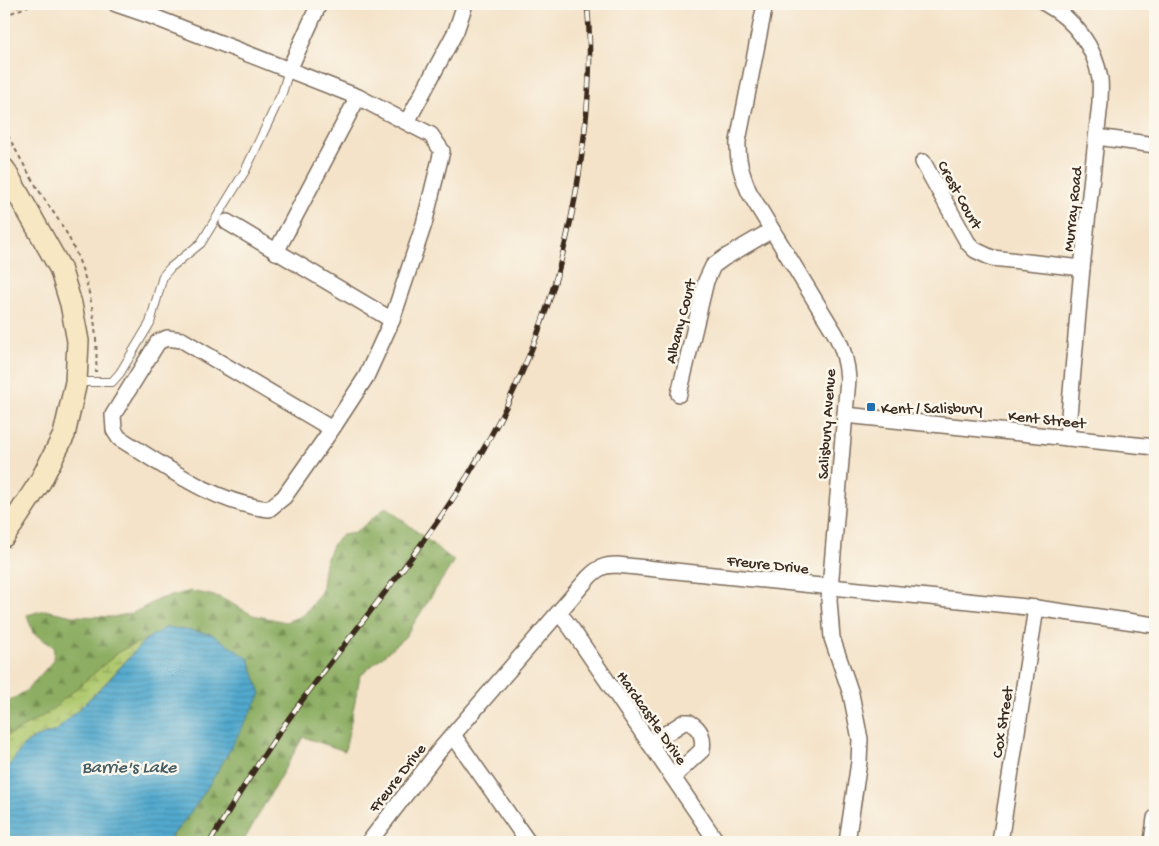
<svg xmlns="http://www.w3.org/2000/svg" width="1159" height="846" viewBox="0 0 1159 846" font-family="'Gochi Hand',sans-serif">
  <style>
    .forest { fill: url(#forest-firs); stroke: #646c40 }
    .wetland { fill: url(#wetland-marsh); stroke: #767a46 }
    .water { fill: url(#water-rules); stroke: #466a76 }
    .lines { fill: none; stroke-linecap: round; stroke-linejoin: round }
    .service-casing { stroke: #7c6b5a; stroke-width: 10 }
    .minor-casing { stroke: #7c6b5a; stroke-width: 18 }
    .secondary-casing { stroke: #7c6b5a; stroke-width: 24 }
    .path { stroke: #7c6b5a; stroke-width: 2; stroke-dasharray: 4 4; stroke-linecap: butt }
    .service { stroke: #fff; stroke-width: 8 }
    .minor { stroke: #fff; stroke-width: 15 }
    .secondary { stroke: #f7e8c3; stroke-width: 21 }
    .rail-casing { stroke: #3b2a1e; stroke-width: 5.5 }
    .rail { stroke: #fbf7ec; stroke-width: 4; stroke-dasharray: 11; stroke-linecap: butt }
    .poi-dot { fill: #1f6fb2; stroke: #fbf7ec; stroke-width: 2 }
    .labels { text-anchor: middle; stroke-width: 5; stroke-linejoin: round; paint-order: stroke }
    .street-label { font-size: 16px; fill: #3b2a1e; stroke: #fbf7ec }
    .poi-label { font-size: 16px; fill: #3b2a1e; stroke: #fbf7ec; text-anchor: start }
    .water-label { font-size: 18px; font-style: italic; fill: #445d64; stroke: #fbf7ec }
  </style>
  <defs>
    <pattern id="forest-firs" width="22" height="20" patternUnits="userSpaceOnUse" patternTransform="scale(1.25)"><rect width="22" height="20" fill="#8cad62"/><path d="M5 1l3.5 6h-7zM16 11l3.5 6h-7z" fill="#748d50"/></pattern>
    <pattern id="wetland-marsh" width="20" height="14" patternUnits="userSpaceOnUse" patternTransform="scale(1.25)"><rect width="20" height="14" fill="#b0c96f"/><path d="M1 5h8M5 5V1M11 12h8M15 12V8" fill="none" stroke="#90a35b"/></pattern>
    <pattern id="water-rules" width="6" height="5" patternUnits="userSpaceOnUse" patternTransform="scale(1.25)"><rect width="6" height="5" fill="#51a9ce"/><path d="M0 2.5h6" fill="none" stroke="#448aa7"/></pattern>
  </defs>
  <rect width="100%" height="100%" fill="#fbf7ec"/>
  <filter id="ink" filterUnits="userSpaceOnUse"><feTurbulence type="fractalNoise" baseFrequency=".02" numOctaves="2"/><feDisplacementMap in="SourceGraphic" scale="10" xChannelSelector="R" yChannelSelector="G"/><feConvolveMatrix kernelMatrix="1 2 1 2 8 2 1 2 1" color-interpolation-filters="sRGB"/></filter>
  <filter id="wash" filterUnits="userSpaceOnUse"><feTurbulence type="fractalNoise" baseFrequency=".0096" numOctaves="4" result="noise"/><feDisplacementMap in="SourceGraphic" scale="20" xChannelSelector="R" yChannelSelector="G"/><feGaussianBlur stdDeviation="1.12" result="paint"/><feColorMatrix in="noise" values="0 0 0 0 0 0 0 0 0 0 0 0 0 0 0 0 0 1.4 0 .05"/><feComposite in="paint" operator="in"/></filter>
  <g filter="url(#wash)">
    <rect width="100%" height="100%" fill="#f4e3c9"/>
    <!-- forest -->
    <path class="forest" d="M386 507 454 561 405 637 360 676 345 751 303 737 243 842H166L179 828 214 776 167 627 145 640 120 651 48 713 4 738V704L26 691 53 661 54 647 33 633 27 615 45 610 73 616 113 617 133 613 159 599 191 591 219 597 253 615 286 622 304 615 321 592 325 563 332 545 342 535 355 533Z"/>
    <!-- wetland -->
    <path class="wetland" d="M145 640 87 703 56 731 34 738 4 772V738L48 713 120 651Z"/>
    <!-- water -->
    <path class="water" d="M167 627 212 634 249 659 261 694C232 744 206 800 166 842H4V772L23 746 34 738 56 731 107 682 145 640Z"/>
  </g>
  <g filter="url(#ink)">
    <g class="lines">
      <defs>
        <path id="service" d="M78 382H112L120 373 150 323 163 276 170 268 201 243 245 171 282 93 289 70"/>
        <g id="minor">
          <path d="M116 4 151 16 358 97 431 135 442 151 424 224 392 320 366 377 332 429 284 497 269 509C214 503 166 467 119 438L114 430 113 415 158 342 167 338 182 340 332 429"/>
          <path d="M765 4 738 141C737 160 742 175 749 192L836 335C844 350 847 362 848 379L829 600 832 638 851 694 860 739 859 762 847 842"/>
          <path d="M1046 4C1074 19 1095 47 1100 79 1101 87 1100 95 1100 103L1082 268 1067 438"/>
          <path d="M289 70 319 4"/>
          <path d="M407 122 456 31 465 4"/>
          <path d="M1097 137 1155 145"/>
          <path d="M923 162 968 243 975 250 992 258 1082 268"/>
          <path d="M227 222 392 320"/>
          <path d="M276 252 358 97"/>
          <path d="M679 394 706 281 713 266 724 258 772 230"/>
          <path d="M845 415 1155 447"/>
          <path d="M559 613 571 628 717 842"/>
          <path d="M453 735 528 842"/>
          <path d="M650 744 684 722H689C701 729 704 737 702 750L673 777"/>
          <path d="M369 842 439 751 589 577C598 568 604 565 617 565L1036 608 1155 625"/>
          <path d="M1000 842 1036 608"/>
          <path d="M1152 842 1155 818"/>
        </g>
        <path id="secondary" d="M4 169 60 268 71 304 78 341 76 382 64 435 40 482 12 525 4 536"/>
      </defs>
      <!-- service casing -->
      <use href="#service" class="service-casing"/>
      <!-- minor casing -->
      <use href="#minor" class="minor-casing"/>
      <!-- secondary casing -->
      <use href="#secondary" class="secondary-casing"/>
      <!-- path -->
      <g class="path">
        <path d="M17 4 18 10"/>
        <path d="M4 16 28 6 29 4"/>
        <path d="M4 128C15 149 26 169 38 189 47 204 58 218 67 234 89 276 99 325 96 372"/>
      </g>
      <!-- service -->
      <use href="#service" class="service"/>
      <!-- minor -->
      <use href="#minor" class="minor"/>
      <!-- secondary -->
      <use href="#secondary" class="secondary"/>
      <defs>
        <path id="rail" d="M210 842C239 793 269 745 303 699 351 634 403 573 448 506 516 406 561 293 579 174 587 122 593 56 587 4"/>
      </defs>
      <!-- rail casing -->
      <use href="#rail" class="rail-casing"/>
      <!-- rail -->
      <use href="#rail" class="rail"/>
    </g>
  </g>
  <!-- markers -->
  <rect class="poi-dot" x="866" y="402" width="10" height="10" rx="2.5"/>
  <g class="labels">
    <!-- street labels -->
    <g class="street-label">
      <text transform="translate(961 194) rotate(61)" y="6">Crest Court</text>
      <text transform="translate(1071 209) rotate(-84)" y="6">Murray Road</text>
      <text transform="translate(679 321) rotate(-76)" y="6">Albany Court</text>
      <text transform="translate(1047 418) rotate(6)" y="6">Kent Street</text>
      <text transform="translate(825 424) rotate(-86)" y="6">Salisbury Avenue</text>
      <text transform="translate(768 563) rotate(6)" y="6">Freure Drive</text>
      <text transform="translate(653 717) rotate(55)" y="6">Hardcastle Drive</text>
      <text transform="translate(1001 722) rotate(-81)" y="6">Cox Street</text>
      <text transform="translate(396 777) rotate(-52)" y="6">Freure Drive</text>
    </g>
    <!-- poi labels -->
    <g class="poi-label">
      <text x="881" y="413">Kent / Salisbury</text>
    </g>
    <!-- water labels -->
    <g class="water-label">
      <text x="129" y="772">Barrie's Lake</text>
    </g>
  </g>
  <!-- margin -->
  <rect width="1159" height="846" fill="none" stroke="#fbf7ec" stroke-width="20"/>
</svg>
